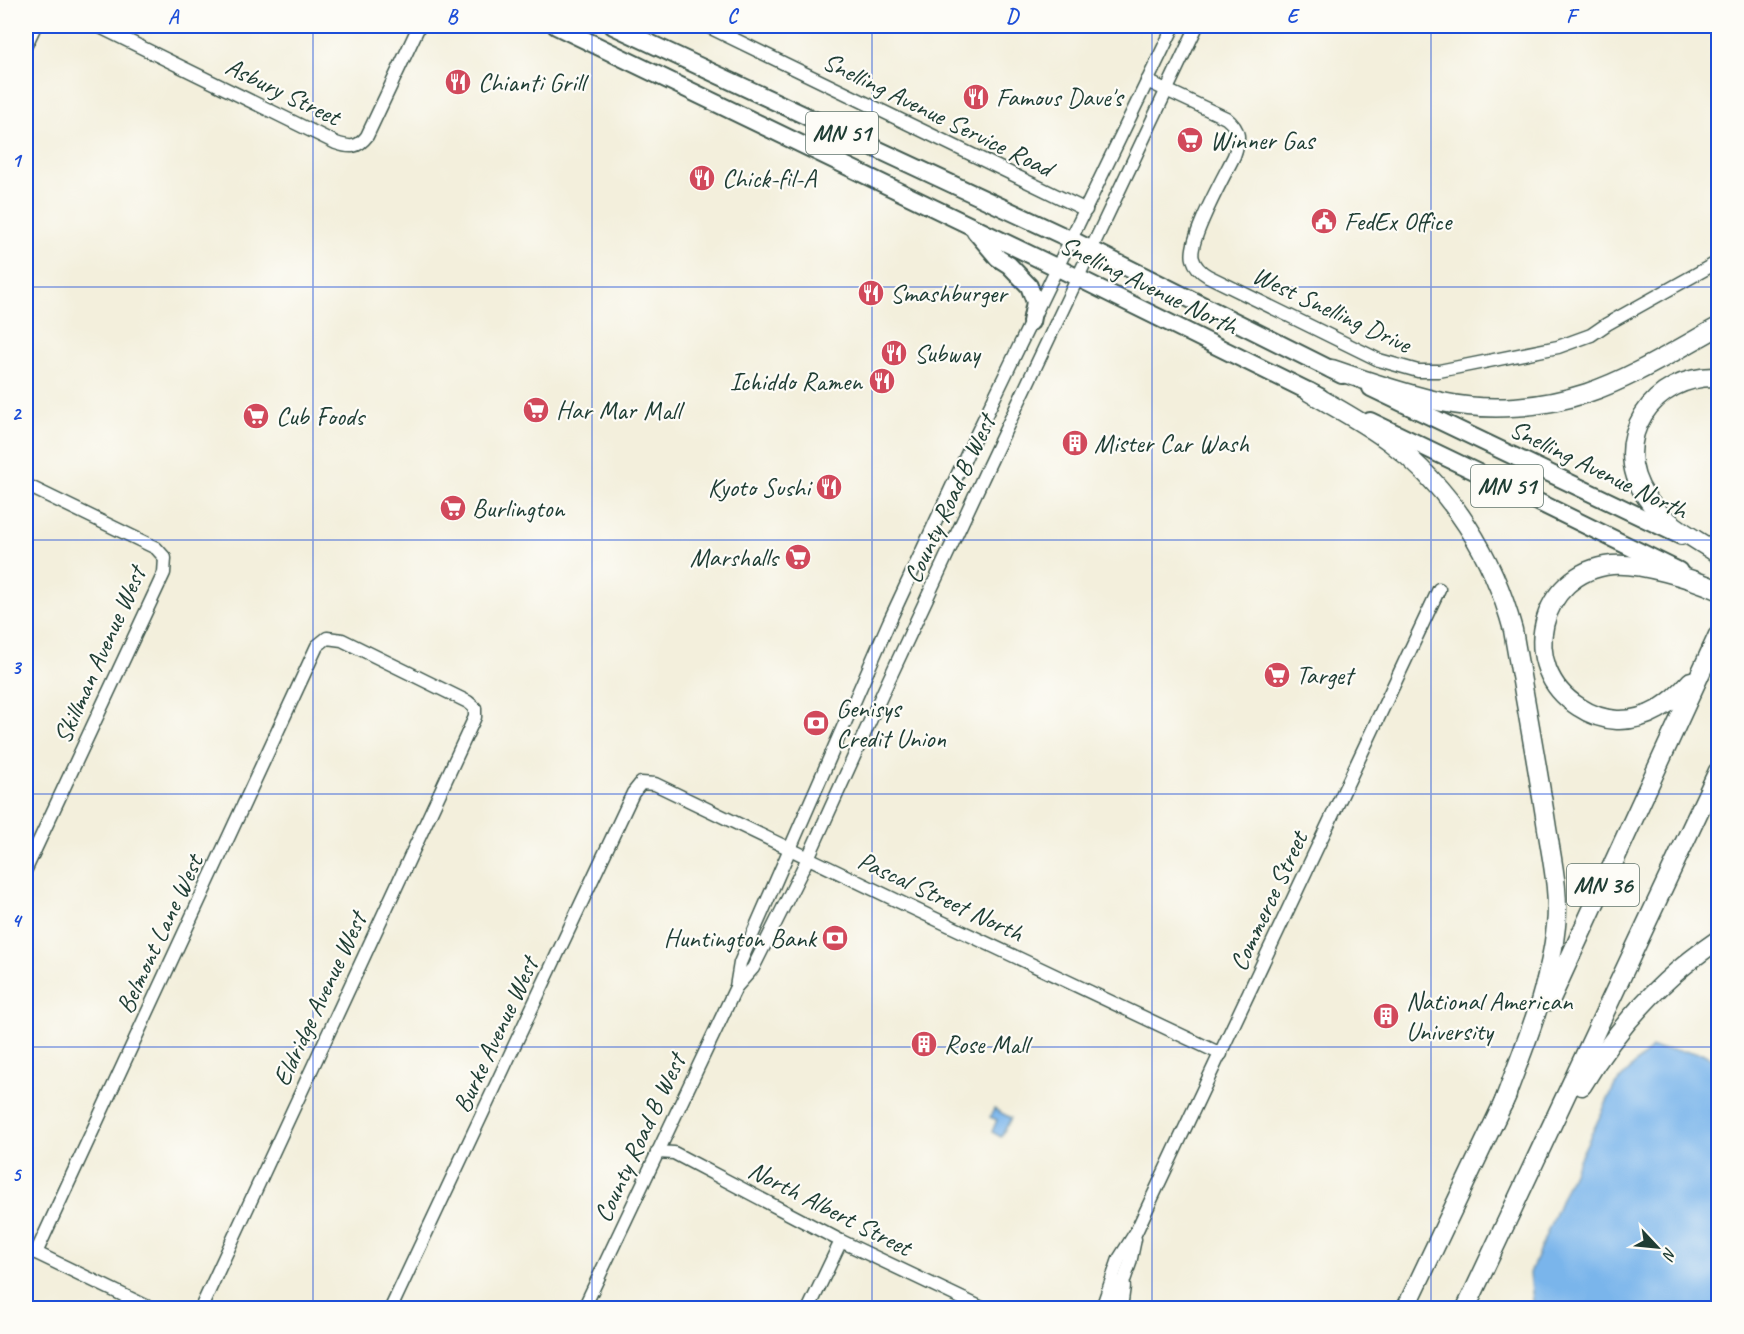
<svg xmlns="http://www.w3.org/2000/svg" width="1744" height="1334" viewBox="0 0 1744 1334" font-family="Caveat,sans-serif">
  <style>
    .water { fill: #7ab5eb; stroke: #4c7990; stroke-width: 1.5 }
    .lines { fill: none; stroke-linecap: round; stroke-linejoin: round }
    .minor-casing { stroke: #3f584d; stroke-width: 15 }
    .major-casing { stroke: #3f584d; stroke-width: 20 }
    .highway-casing { stroke: #3f584d; stroke-width: 21 }
    .minor { stroke: #fff; stroke-width: 12 }
    .major { stroke: #fff; stroke-width: 16 }
    .highway { stroke: #fff; stroke-width: 18 }
    .grid { fill: none; stroke: #1d4ed8; stroke-width: 1.5; stroke-opacity: 0.55 }
    .labels { text-anchor: middle; stroke-width: 4.5; stroke-linejoin: round; paint-order: stroke }
    .shield { fill: #fdfcf7; stroke: #62766e; stroke-width: 1.5 }
    .shield-label { font-size: 24px; font-weight: bold; fill: #1f3d34 }
    .poi-label { font-size: 26px; fill: #1f3d34; stroke: #fdfcf7; text-anchor: start }
    .street-label { font-size: 26px; fill: #1f3d34; stroke: #fdfcf7 }
    .neatline { fill: none; stroke: #1d4ed8; stroke-width: 2 }
    .grid-label { font-size: 20px; text-anchor: middle; font-weight: bold; fill: #1d4ed8 }
  </style>
  <rect width="100%" height="100%" fill="#fdfcf7"/>
  <filter id="ink" filterUnits="userSpaceOnUse"><feTurbulence type="fractalNoise" baseFrequency=".0167" numOctaves="2"/><feDisplacementMap in="SourceGraphic" scale="12" xChannelSelector="R" yChannelSelector="G"/><feConvolveMatrix kernelMatrix="1 2 1 2 8 2 1 2 1" color-interpolation-filters="sRGB"/></filter>
  <filter id="wash" filterUnits="userSpaceOnUse"><feTurbulence type="fractalNoise" baseFrequency=".008" numOctaves="4" result="noise"/><feDisplacementMap in="SourceGraphic" scale="24" xChannelSelector="R" yChannelSelector="G"/><feGaussianBlur stdDeviation="1.35" result="paint"/><feColorMatrix in="noise" values="0 0 0 0 0 0 0 0 0 0 0 0 0 0 0 0 0 1.4 0 .05"/><feComposite in="paint" operator="in"/></filter>
  <g filter="url(#wash)">
    <rect width="100%" height="100%" fill="#f3efdc"/>
    <!-- water -->
    <g class="water">
      <path d="M1651 1048 1702 1053 1718 1062V1123L1714 1139 1718 1141V1308H1538L1533 1301 1530 1273 1566 1187 1615 1085Z"/>
      <path d="M994 1109 1011 1118 1001 1137 992 1132 997 1120 990 1117Z"/>
    </g>
  </g>
  <g filter="url(#ink)">
    <g class="lines">
      <defs>
        <g id="minor">
          <path d="M98 26 336 143C350 148 358 148 367 136L419 26"/>
          <path d="M707 26 1086 210"/>
          <path d="M26 45 35 26"/>
          <path d="M1147 81 1226 118C1241 130 1240 139 1234 156 1225 175 1187 241 1193 259 1195 266 1201 272 1208 276L1379 360 1418 371H1439L1558 347 1591 335 1607 324 1718 262"/>
          <path d="M26 485 156 548 165 558 164 573 26 869"/>
          <path d="M737 986 753 968 808 858 885 688 987 469 1197 26"/>
          <path d="M657 1152 674 1153 841 1241 982 1308"/>
          <path d="M26 1248 150 1308"/>
          <path d="M36 1253 317 646 327 638 342 640 468 702 475 708V717L201 1308"/>
          <path d="M1120 1292 1130 1263 1135 1239"/>
          <path d="M391 1308 633 793 641 783 655 784 906 905 1221 1054"/>
          <path d="M584 1308 736 987 740 963 889 622 968 452 1174 26"/>
          <path d="M809 1308 841 1241"/>
          <path d="M1102 1308 1119 1259 1136 1232 1439 589"/>
        </g>
        <g id="major">
          <path d="M556 26 1058 268 1320 397"/>
          <path d="M613 26 1072 240 1342 375"/>
          <path d="M975 231 998 258 1009 265 1029 286 1035 302 1031 322"/>
          <path d="M1371 388 1681 536"/>
          <path d="M1370 421 1518 492 1679 571"/>
        </g>
        <g id="highway">
          <path d="M1332 369C1368 381 1404 394 1442 402 1489 412 1541 408 1587 393 1632 378 1676 350 1718 327"/>
          <path d="M1718 377C1653 374 1608 440 1646 497 1663 523 1693 537 1718 554"/>
          <path d="M1309 392C1336 408 1365 423 1390 442 1452 489 1493 556 1513 630 1524 694 1536 758 1546 822 1551 856 1560 892 1556 926 1550 988 1524 1046 1503 1104"/>
          <path d="M1691 681C1671 704 1648 721 1617 720 1602 719 1591 715 1579 707 1516 668 1539 572 1612 565 1639 562 1694 579 1718 590"/>
          <path d="M1550 1001 1718 635"/>
          <path d="M1582 1086C1617 1027 1662 978 1718 940"/>
          <path d="M1118 1308 1121 1286"/>
          <path d="M1406 1308 1507 1095"/>
          <path d="M1466 1308 1718 771"/>
        </g>
      </defs>
      <!-- minor casing -->
      <use href="#minor" class="minor-casing"/>
      <!-- major casing -->
      <use href="#major" class="major-casing"/>
      <!-- highway casing -->
      <use href="#highway" class="highway-casing"/>
      <!-- minor -->
      <use href="#minor" class="minor"/>
      <!-- major -->
      <use href="#major" class="major"/>
      <!-- highway -->
      <use href="#highway" class="highway"/>
    </g>
  </g>
  <!-- grid -->
  <path class="grid" d="M313 26V1308M592 26V1308M872 26V1308M1152 26V1308M1431 26V1308M26 287H1718M26 540H1718M26 794H1718M26 1047H1718"/>
  <!-- icons -->
  <defs>
    <symbol id="restaurant-disc" viewBox="-11 -11 22 22"><circle r="9.5" fill="#d1495b" stroke="#fdfcf7"/><path d="M-5-6h1v4h1v-4h1v4h1v-4h1v5L-1.5 .5V6h-2V.5L-5-1ZM5-6V6H3V1.5H1.5Q1.5-4 5-6Z" fill="#fff"/></symbol>
    <symbol id="supermarket-disc" viewBox="-11 -11 22 22"><circle r="9.5" fill="#d1495b" stroke="#fdfcf7"/><path d="M-6-5.5h2.5l.6 2H6L4.5 2H-2.5L-4.4-4H-6ZM-1.5 3.2a1.3 1.3 0 1 0 .1 0ZM3 3.2a1.3 1.3 0 1 0 .1 0Z" fill="#fff"/></symbol>
    <symbol id="civic-disc" viewBox="-11 -11 22 22"><circle r="9.5" fill="#d1495b" stroke="#fdfcf7"/><path d="M-.6-6.5H3V-4.5H.6V-3L4-1V1h2V6H-6V1h2V-1L-.6-3ZM-1.2 2.5V6h2.4V2.5Z" fill="#fff"/></symbol>
    <symbol id="building-disc" viewBox="-11 -11 22 22"><circle r="9.5" fill="#d1495b" stroke="#fdfcf7"/><path d="M-4-6H4V6H1V3H-1V6H-4ZM-2.5-4.3h1.7v1.8h-1.7ZM.8-4.3h1.7v1.8H.8ZM-2.5-1h1.7V.8h-1.7ZM.8-1h1.7V.8H.8Z" fill="#fff"/></symbol>
    <symbol id="bank-disc" viewBox="-11 -11 22 22"><circle r="9.5" fill="#d1495b" stroke="#fdfcf7"/><path d="M-6-4H6V4H-6ZM0-2.3a2.3 2.3 0 1 0 0 4.6a2.3 2.3 0 1 0 0-4.6Z" fill="#fff"/></symbol>
  </defs>
  <g fill-rule="evenodd">
    <use href="#restaurant-disc" x="443" y="67" width="30" height="30"/>
    <use href="#restaurant-disc" x="961" y="82" width="30" height="30"/>
    <use href="#supermarket-disc" x="1175" y="125" width="30" height="30"/>
    <use href="#restaurant-disc" x="687" y="163" width="30" height="30"/>
    <use href="#civic-disc" x="1309" y="206" width="30" height="30"/>
    <use href="#restaurant-disc" x="856" y="278" width="30" height="30"/>
    <use href="#restaurant-disc" x="879" y="338" width="30" height="30"/>
    <use href="#restaurant-disc" x="867" y="366" width="30" height="30"/>
    <use href="#supermarket-disc" x="521" y="395" width="30" height="30"/>
    <use href="#supermarket-disc" x="241" y="401" width="30" height="30"/>
    <use href="#building-disc" x="1060" y="428" width="30" height="30"/>
    <use href="#restaurant-disc" x="814" y="472" width="30" height="30"/>
    <use href="#supermarket-disc" x="438" y="493" width="30" height="30"/>
    <use href="#supermarket-disc" x="783" y="542" width="30" height="30"/>
    <use href="#supermarket-disc" x="1262" y="660" width="30" height="30"/>
    <use href="#bank-disc" x="801" y="708" width="30" height="30"/>
    <use href="#bank-disc" x="820" y="923" width="30" height="30"/>
    <use href="#building-disc" x="1371" y="1001" width="30" height="30"/>
    <use href="#building-disc" x="909" y="1029" width="30" height="30"/>
  </g>
  <g class="labels">
    <!-- shield labels -->
    <g class="shield">
      <rect x="806" y="112" width="72" height="42" rx="4.5"/>
      <rect x="1471" y="465" width="72" height="42" rx="4.5"/>
      <rect x="1567" y="864" width="72" height="42" rx="4.5"/>
    </g>
    <g class="shield-label">
      <text x="842" y="141">MN 51</text>
      <text x="1507" y="494">MN 51</text>
      <text x="1603" y="893">MN 36</text>
    </g>
    <!-- poi labels -->
    <g class="poi-label">
      <text x="478" y="91">Chianti Grill</text>
      <text x="996" y="106">Famous Dave's</text>
      <text x="1210" y="149">Winner Gas</text>
      <text x="722" y="187">Chick-fil-A</text>
      <text x="1344" y="230">FedEx Office</text>
      <text x="890" y="302">Smashburger</text>
      <text x="914" y="362">Subway</text>
      <text x="862" y="390" text-anchor="end">Ichiddo Ramen</text>
      <text x="556" y="419">Har Mar Mall</text>
      <text x="276" y="425">Cub Foods</text>
      <text x="1094" y="452">Mister Car Wash</text>
      <text x="810" y="496" text-anchor="end">Kyoto Sushi</text>
      <text x="472" y="517">Burlington</text>
      <text x="778" y="566" text-anchor="end">Marshalls</text>
      <text x="1296" y="684">Target</text>
      <text x="836" y="717">Genisys<tspan x="836" dy="30">Credit Union</tspan></text>
      <text x="816" y="947" text-anchor="end">Huntington Bank</text>
      <text x="1406" y="1010">National American<tspan x="1406" dy="30">University</tspan></text>
      <text x="944" y="1053">Rose Mall</text>
    </g>
    <!-- street labels -->
    <g class="street-label">
      <text transform="translate(283 91) rotate(26)" y="9">Asbury Street</text>
      <text transform="translate(938 114) rotate(26)" y="9">Snelling Avenue Service Road</text>
      <text transform="translate(1149 285) rotate(26)" y="9">Snelling Avenue North</text>
      <text transform="translate(1332 309) rotate(25)" y="9">West Snelling Drive</text>
      <text transform="translate(1599 469) rotate(26)" y="9">Snelling Avenue North</text>
      <text transform="translate(949 499) rotate(-65)" y="9">County Road B West</text>
      <text transform="translate(99 655) rotate(-66)" y="9">Skillman Avenue West</text>
      <text transform="translate(941 896) rotate(25)" y="9">Pascal Street North</text>
      <text transform="translate(1268 901) rotate(-65)" y="9">Commerce Street</text>
      <text transform="translate(159 934) rotate(-65)" y="9">Belmont Lane West</text>
      <text transform="translate(319 999) rotate(-65)" y="9">Eldridge Avenue West</text>
      <text transform="translate(495 1035) rotate(-65)" y="9">Burke Avenue West</text>
      <text transform="translate(639 1138) rotate(-65)" y="9">County Road B West</text>
      <text transform="translate(830 1208) rotate(27)" y="9">North Albert Street</text>
    </g>
  </g>
  <!-- margin -->
  <rect width="1744" height="1334" fill="none" stroke="#fdfcf7" stroke-width="66"/>
  <!-- north arrow -->
  <g transform="translate(1657 1247) rotate(116)" stroke="#fdfcf7" stroke-width="4.5" paint-order="stroke">
  <path d="M0-4.5L10 22L0 15L-10 22Z" fill="#1f3d34"/>
  <text y="-9" font-size="16" font-weight="bold" text-anchor="middle" fill="#1f3d34">N</text>
  </g>
  <rect x="33" y="33" width="1678" height="1268" class="neatline"/>
  <g class="grid-label">
    <text x="173" y="23">A</text>
    <text x="452" y="23">B</text>
    <text x="732" y="23">C</text>
    <text x="1012" y="23">D</text>
    <text x="1292" y="23">E</text>
    <text x="1571" y="23">F</text>
    <text x="16" y="167">1</text>
    <text x="16" y="420">2</text>
    <text x="16" y="674">3</text>
    <text x="16" y="927">4</text>
    <text x="16" y="1181">5</text>
  </g>
</svg>
